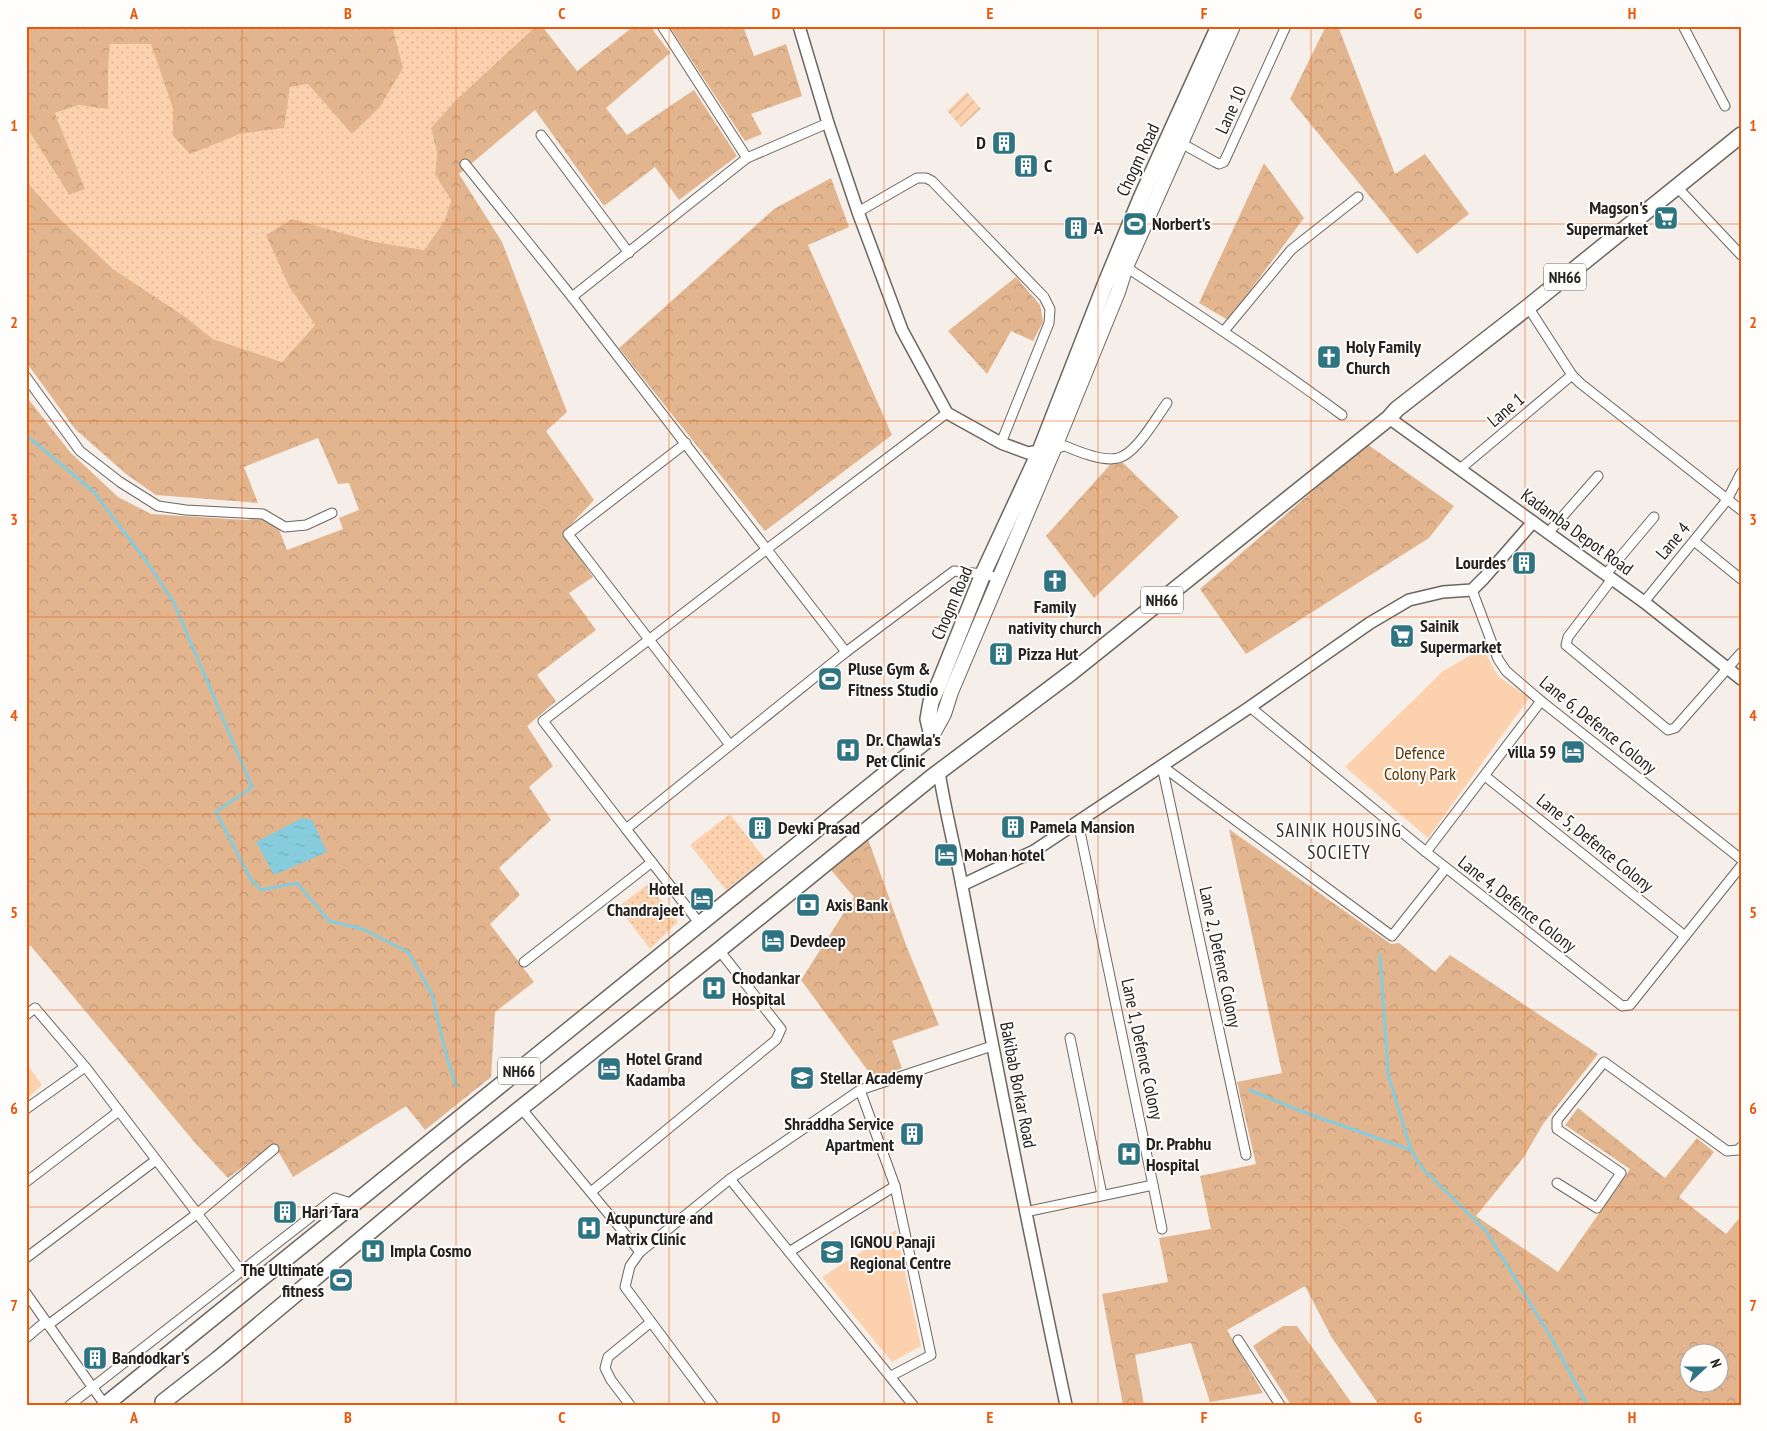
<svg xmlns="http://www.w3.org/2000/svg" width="1767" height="1431" viewBox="0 0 1767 1431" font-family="'PT Sans Narrow',sans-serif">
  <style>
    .grass { fill: url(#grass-dots) }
    .forest { fill: url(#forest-crowns); fill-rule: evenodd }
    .park { fill: #fcd2ae }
    .garden { fill: url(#garden-furrows) }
    .water { fill: url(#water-ripples) }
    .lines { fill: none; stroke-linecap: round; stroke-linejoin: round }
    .stream { stroke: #87ccdc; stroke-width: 3 }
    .minor-casing { stroke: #6c6660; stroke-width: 11 }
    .tertiary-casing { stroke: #6c6660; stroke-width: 14 }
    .primary-casing { stroke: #6c6660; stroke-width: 16 }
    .trunk-casing { stroke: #6c6660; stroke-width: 18 }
    .minor { stroke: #fff; stroke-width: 9 }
    .tertiary { stroke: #fff; stroke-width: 11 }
    .primary { stroke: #fff; stroke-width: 14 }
    .trunk { stroke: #fff; stroke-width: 15 }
    .grid { fill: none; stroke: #e8590c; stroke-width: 1; stroke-opacity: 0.55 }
    .labels { text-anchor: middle; stroke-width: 4; stroke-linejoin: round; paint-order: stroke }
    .shield { fill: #fffefc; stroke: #666462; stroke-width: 1 }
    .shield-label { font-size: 16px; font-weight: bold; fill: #252220 }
    .street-label { font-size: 18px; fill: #252220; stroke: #fffefc }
    .poi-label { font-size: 18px; font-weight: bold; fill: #252220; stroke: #fffefc; text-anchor: start }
    .park-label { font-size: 18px; fill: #5f3505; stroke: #fffefc }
    .neighbourhood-label { font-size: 19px; letter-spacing: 1px; fill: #312c27; stroke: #fffefc }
    .neatline { fill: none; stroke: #e8590c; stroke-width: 2 }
    .grid-label { font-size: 16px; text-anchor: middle; font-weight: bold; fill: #e8590c }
  </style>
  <defs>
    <pattern id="grass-dots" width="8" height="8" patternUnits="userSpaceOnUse" patternTransform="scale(1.25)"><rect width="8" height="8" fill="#fcd2ae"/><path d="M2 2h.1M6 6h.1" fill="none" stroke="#d8b495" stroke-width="1.8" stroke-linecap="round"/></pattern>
    <pattern id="forest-crowns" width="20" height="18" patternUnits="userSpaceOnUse" patternTransform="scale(1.25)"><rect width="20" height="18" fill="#e2b58f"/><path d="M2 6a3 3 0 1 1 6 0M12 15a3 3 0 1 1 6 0" fill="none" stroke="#c29b7b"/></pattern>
    <pattern id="garden-furrows" width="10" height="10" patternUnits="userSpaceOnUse" patternTransform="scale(1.25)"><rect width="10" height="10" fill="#fcd2ae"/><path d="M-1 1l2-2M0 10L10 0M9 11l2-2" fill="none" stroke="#d8b495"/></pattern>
    <pattern id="water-ripples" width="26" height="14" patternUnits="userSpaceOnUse" patternTransform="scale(1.25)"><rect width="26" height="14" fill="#87ccdc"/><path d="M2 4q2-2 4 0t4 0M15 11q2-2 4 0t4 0" fill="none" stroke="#74afbc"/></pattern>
  </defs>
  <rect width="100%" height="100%" fill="#f6efe9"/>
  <!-- grass -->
  <g class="grass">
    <path d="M392 26H536L455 101 431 128 437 153 435 175 451 200 445 220 424 250 370 241 289 286 315 325 282 362 213 339 184 316 113 269 57 216 26 181V126L69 195 85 189 55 113 79 105 108 69 110 44 151 43 173 109V136L190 153 240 134 283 128 290 86 309 84 352 133 393 29Z"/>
    <path d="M730 814 765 859 726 890 690 845Z"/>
    <path d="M648 884 678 922 650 949 618 907Z"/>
  </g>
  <!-- forest -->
  <g class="forest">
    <path d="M26 26H392L403 68 379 108 352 134 308 84 290 87 284 128 240 134 190 154 173 136V109L151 44H110L108 69V109L79 105 55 113 85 189 69 195 26 126Z"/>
    <path d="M536 26H542L577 71 634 26H650L670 53 606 108 627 135 694 90 737 156 679 200 655 167 604 206 535 110 459 174 502 242 567 412 546 431 594 500 563 533 593 577 569 593 596 630 537 675 556 701 527 726 553 766 529 787 551 820 499 868 520 895 490 924 534 982 495 1012 491 1077 425 1130 406 1106 293 1177 274 1144 228 1178 196 1144 31 946 26 948V396L70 452 118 497 151 514 247 520 273 514 287 550 343 529 339 518 359 510 349 483 338 484 318 438 244 467 258 503 156 495 126 474 75 429 26 362V181L57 216 113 269 184 316 213 339 282 362 315 325 289 286 266 235 292 219 370 241 424 250 445 220 451 200 435 175 437 153 431 128 455 101Z"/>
    <path d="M669 26H743L754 56 786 44 802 96 751 114 762 134 745 141Z"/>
    <path d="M1326 26H1338L1395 174 1425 154 1469 214 1417 254 1290 99Z"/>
    <path d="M1264 163 1304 218 1228 320 1199 303Z"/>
    <path d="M831 178 849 227 808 245 892 435 765 531 619 348 774 209Z"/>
    <path d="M1016 277 1040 305 1043 322 1033 341 1011 331 987 374 948 331Z"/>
    <path d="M1367 444 1454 506 1429 538 1246 654 1200 589Z"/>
    <path d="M1117 457 1179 517 1094 598 1046 536Z"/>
    <path d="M1229 829 1391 944 1399 943 1435 972 1450 955 1598 1054 1543 1124 1524 1157 1476 1216 1558 1272 1630 1169 1565 1125 1578 1108 1665 1178 1697 1138 1714 1152 1679 1197 1726 1234 1741 1216V1405H1379L1332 1338 1305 1286 1227 1330 1263 1393 1210 1402 1191 1343 1135 1355 1144 1405H1123L1102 1294 1168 1282 1159 1238 1211 1229 1200 1176 1256 1164 1237 1082 1282 1073ZM1690 1354H1720V1384H1690Z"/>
    <path d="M868 839 906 945 939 1025 892 1041 902 1068 874 1079 801 980 854 897 831 870Z"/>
    <path d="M1283 1326H1297L1353 1405H1291L1253 1346Z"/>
  </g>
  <!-- park -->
  <g class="park">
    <path d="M1483 648 1498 676 1529 698 1428 838 1345 767 1443 671Z"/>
    <path d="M26 1063 42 1085 26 1100Z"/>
    <path d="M896 1230 921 1346 892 1362 822 1277Z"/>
  </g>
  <!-- garden -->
  <path class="garden" d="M967 92 981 109 961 127 947 111Z"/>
  <!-- water -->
  <path class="water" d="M302 818 312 820 327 852 274 875 256 842Z"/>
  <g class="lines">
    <!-- stream -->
    <g class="stream">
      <path d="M26 435 94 492 149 565 174 603 252 787 216 812 250 878 261 890 297 883 329 921 363 929 408 952 432 994 445 1051 456 1086"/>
      <path d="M1380 955 1388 1074 1411 1150 1422 1168 1486 1231 1552 1339 1587 1405"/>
      <path d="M1250 1090 1298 1110 1411 1150"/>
    </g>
    <defs>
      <g id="minor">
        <path d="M662 26 747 158"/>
        <path d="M1683 26 1725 106"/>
        <path d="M541 135 629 253"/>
        <path d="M1181 143 1215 162 1219 164 1224 162 1286 26"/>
        <path d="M465 164 572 297 846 652"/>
        <path d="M1677 187 1741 255"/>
        <path d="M858 212 917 178H926L932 181 1044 297 1050 309 1049 323 1001 443"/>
        <path d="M1126 267C1199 315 1272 363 1342 415"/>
        <path d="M572 297 747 158 828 123"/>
        <path d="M1528 307 1572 375 1580 383 1741 510"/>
        <path d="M1224 331 1291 250 1358 197"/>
        <path d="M26 377 80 451 120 482 158 506 186 510 263 514 285 527 306 525 332 513"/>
        <path d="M686 443 568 534 730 745"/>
        <path d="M1054 449 1065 446C1079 452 1103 462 1118 458 1136 454 1156 418 1167 403"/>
        <path d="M1460 469 1572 375"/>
        <path d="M1548 533 1598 476"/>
        <path d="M1694 541 1741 579"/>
        <path d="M1606 574 1654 517"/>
        <path d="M1612 579 1568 637 1566 645 1668 730 1675 728 1741 653"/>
        <path d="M1472 590 1498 659 1506 671 1541 701 1741 859"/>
        <path d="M1644 602 1727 500 1741 473"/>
        <path d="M1250 707 1426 852 1622 1006 1630 1005 1741 866"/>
        <path d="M1162 766 1246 1155"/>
        <path d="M1162 766 1392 936 1446 868"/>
        <path d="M1485 776 1685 936"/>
        <path d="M626 829 543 721 767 549 947 413"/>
        <path d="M1426 852 1541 701"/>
        <path d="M700 924 626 829 846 652 954 571 983 574 999 578"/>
        <path d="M524 962 652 862"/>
        <path d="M26 1015 35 1008 87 1069 241 1271"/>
        <path d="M1070 1038 1102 1195"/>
        <path d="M860 1090 895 1186 931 1355 891 1376"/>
        <path d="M521 1108 640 1252"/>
        <path d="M26 1109 85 1067"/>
        <path d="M730 1179 913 1405"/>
        <path d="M26 1182 119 1111"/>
        <path d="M1557 1183 1597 1208 1621 1173 1557 1129V1120L1604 1062 1727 1151 1738 1150 1741 1147"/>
        <path d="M1153 1185 1162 1229"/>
        <path d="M591 1192 776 1040 781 1029 719 950"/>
        <path d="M1025 1212 1153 1185 1078 822"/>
        <path d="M789 1252 895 1186"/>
        <path d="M26 1258 156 1160"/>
        <path d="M26 1293 105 1405"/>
        <path d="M48 1325 198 1213 274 1149"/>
        <path d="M26 1338 45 1322"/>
        <path d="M1238 1340 1280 1405"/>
        <path d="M70 1405 335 1198 354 1204"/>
        <path d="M630 1405 611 1380 605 1368 608 1357 651 1322"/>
        <path d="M713 1405 625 1287 630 1266 640 1252 730 1179 860 1090 992 1046"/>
      </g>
      <g id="tertiary">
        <path d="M799 26 828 123 858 212 902 330 947 413 1001 443 1028 453 1045 450"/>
        <path d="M1389 418 1644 602 1741 679"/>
        <path d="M939 772C945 810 955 848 962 886 995 1060 1029 1232 1066 1405"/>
        <path d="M962 885 1034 851 1250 707 1370 623 1409 600 1443 592 1472 590 1484 578 1533 522"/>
      </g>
      <path id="primary" d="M932 736 944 714 951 692 1054 449 1118 292 1126 267 1233 26"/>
      <g id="trunk">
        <path d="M163 1402 218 1359 457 1159 719 950 932 777 1072 672 1389 418 1397 409 1528 307 1741 135"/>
        <path d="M105 1405 932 736 928 719 931 702 940 681 983 574 1040 451 1105 285 1141 198 1219 26"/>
      </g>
    </defs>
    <!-- minor casing -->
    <use href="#minor" class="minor-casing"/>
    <!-- tertiary casing -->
    <use href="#tertiary" class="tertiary-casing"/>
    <!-- primary casing -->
    <use href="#primary" class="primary-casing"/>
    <!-- trunk casing -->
    <use href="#trunk" class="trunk-casing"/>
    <!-- minor -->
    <use href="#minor" class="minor"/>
    <!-- tertiary -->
    <use href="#tertiary" class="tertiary"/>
    <!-- primary -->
    <use href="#primary" class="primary"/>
    <!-- trunk -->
    <use href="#trunk" class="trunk"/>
  </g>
  <!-- grid -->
  <path class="grid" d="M242 26V1405M456 26V1405M669 26V1405M884 26V1405M1098 26V1405M1311 26V1405M1525 26V1405M26 224H1741M26 421H1741M26 617H1741M26 814H1741M26 1010H1741M26 1207H1741"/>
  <!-- icons -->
  <defs>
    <symbol id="building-square" viewBox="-11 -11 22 22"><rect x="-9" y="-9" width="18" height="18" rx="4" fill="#2f7482" stroke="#fffefc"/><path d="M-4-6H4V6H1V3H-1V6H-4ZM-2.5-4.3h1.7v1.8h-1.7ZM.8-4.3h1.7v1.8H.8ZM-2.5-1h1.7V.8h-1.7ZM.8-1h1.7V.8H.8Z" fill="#fff"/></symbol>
    <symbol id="supermarket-square" viewBox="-11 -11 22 22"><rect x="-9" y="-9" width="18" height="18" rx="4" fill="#2f7482" stroke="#fffefc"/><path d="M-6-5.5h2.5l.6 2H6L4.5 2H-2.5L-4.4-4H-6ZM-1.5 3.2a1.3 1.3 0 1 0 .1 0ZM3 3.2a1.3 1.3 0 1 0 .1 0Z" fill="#fff"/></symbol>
    <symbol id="stadium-square" viewBox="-11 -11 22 22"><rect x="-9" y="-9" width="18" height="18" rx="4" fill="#2f7482" stroke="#fffefc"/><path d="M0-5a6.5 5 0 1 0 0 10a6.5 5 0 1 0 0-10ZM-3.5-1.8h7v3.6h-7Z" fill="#fff"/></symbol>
    <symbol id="church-square" viewBox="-11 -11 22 22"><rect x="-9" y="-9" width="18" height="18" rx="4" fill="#2f7482" stroke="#fffefc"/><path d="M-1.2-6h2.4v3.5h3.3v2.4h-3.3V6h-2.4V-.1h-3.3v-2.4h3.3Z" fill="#fff"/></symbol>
    <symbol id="hospital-square" viewBox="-11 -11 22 22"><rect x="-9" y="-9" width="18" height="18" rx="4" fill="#2f7482" stroke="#fffefc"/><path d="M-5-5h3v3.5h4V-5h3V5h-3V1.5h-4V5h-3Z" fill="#fff"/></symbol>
    <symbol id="hotel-square" viewBox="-11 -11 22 22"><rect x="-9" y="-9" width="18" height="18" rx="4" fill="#2f7482" stroke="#fffefc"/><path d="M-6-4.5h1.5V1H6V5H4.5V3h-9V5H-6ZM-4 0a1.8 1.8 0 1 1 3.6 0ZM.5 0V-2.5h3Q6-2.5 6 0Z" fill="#fff"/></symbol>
    <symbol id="bank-square" viewBox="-11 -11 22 22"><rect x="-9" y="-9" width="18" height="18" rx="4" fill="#2f7482" stroke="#fffefc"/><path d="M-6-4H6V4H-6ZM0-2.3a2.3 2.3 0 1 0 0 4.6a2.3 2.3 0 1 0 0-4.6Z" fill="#fff"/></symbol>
    <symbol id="school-square" viewBox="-11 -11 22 22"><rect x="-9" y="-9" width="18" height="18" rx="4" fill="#2f7482" stroke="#fffefc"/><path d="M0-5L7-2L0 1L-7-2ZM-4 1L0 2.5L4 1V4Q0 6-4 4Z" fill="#fff"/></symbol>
    <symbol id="university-square" viewBox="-11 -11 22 22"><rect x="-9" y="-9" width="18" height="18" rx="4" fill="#2f7482" stroke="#fffefc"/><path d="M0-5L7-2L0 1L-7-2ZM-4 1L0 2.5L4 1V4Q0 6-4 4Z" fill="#fff"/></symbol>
  </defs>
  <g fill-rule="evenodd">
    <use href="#building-square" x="990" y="129" width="28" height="28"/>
    <use href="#building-square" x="1012" y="152" width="28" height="28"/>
    <use href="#supermarket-square" x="1652" y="204" width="28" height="28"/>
    <use href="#stadium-square" x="1121" y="210" width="28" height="28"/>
    <use href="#building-square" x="1062" y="214" width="28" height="28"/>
    <use href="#church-square" x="1315" y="343" width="28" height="28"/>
    <use href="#building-square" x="1510" y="549" width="28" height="28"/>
    <use href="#church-square" x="1041" y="567" width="28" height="28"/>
    <use href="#supermarket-square" x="1388" y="622" width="28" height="28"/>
    <use href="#building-square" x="987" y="640" width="28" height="28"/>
    <use href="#stadium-square" x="816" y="665" width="28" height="28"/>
    <use href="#hospital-square" x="834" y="736" width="28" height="28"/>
    <use href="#hotel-square" x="1559" y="738" width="28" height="28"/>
    <use href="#building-square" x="999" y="813" width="28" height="28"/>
    <use href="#building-square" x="746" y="814" width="28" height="28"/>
    <use href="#hotel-square" x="932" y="841" width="28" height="28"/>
    <use href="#hotel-square" x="688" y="885" width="28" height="28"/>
    <use href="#bank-square" x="794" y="891" width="28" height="28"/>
    <use href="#hotel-square" x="759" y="927" width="28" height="28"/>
    <use href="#hospital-square" x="700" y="974" width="28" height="28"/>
    <use href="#hotel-square" x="595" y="1055" width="28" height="28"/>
    <use href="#school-square" x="788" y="1064" width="28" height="28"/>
    <use href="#building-square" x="898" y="1120" width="28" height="28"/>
    <use href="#hospital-square" x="1115" y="1140" width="28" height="28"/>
    <use href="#building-square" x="271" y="1198" width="28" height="28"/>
    <use href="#hospital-square" x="575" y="1214" width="28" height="28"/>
    <use href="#hospital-square" x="359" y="1237" width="28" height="28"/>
    <use href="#university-square" x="818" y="1238" width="28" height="28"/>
    <use href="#stadium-square" x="327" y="1266" width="28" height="28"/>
    <use href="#building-square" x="81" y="1344" width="28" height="28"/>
  </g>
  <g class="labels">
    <!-- shield labels -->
    <g class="shield">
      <rect x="1544" y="263.5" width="42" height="27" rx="4"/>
      <rect x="1141" y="586.5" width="42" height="27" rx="4"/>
      <rect x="498" y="1057.5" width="42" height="27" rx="4"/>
    </g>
    <g class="shield-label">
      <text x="1565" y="283">NH66</text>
      <text x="1162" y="606">NH66</text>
      <text x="519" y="1077">NH66</text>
    </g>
    <!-- street labels -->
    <g class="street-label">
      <text transform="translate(1231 110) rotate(-66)" y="6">Lane 10</text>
      <text transform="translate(1138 160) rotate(-65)" y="6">Chogm Road</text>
      <text transform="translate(1506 410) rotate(-40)" y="6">Lane 1</text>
      <text transform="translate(1577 532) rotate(36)" y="6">Kadamba Depot Road</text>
      <text transform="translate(1673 541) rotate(-50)" y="6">Lane 4</text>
      <text transform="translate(952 603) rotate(-67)" y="6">Chogm Road</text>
      <text transform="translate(1598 725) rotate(39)" y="6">Lane 6, Defence Colony</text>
      <text transform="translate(1595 843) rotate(39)" y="6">Lane 5, Defence Colony</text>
      <text transform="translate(1517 904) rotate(38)" y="6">Lane 4, Defence Colony</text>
      <text transform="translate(1220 957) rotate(78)" y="6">Lane 2, Defence Colony</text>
      <text transform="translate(1142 1049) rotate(78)" y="6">Lane 1, Defence Colony</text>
      <text transform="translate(1018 1085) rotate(79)" y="6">Bakibab Borkar Road</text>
    </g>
    <!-- poi labels -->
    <g class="poi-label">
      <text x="986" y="149" text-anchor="end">D</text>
      <text x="1044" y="172">C</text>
      <text x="1648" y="214" text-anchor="end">Magson's<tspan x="1648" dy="21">Supermarket</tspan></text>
      <text x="1152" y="230">Norbert's</text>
      <text x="1094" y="234">A</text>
      <text x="1346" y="353">Holy Family<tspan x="1346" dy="21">Church</tspan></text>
      <text x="1506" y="569" text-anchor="end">Lourdes</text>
      <text x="1055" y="613" text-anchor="middle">Family<tspan x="1055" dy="21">nativity church</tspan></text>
      <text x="1420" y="632">Sainik<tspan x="1420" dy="21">Supermarket</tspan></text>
      <text x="1018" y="660">Pizza Hut</text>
      <text x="848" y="675">Pluse Gym &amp;<tspan x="848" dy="21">Fitness Studio</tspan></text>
      <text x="866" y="746">Dr. Chawla's<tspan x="866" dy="21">Pet Clinic</tspan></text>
      <text x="1556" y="758" text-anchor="end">villa 59</text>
      <text x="1030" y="833">Pamela Mansion</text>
      <text x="778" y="834">Devki Prasad</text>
      <text x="964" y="861">Mohan hotel</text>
      <text x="684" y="895" text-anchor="end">Hotel<tspan x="684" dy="21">Chandrajeet</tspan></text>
      <text x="826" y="911">Axis Bank</text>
      <text x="790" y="947">Devdeep</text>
      <text x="732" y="984">Chodankar<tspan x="732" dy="21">Hospital</tspan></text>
      <text x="626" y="1065">Hotel Grand<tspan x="626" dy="21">Kadamba</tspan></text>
      <text x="820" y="1084">Stellar Academy</text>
      <text x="894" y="1130" text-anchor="end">Shraddha Service<tspan x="894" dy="21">Apartment</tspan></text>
      <text x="1146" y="1150">Dr. Prabhu<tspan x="1146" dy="21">Hospital</tspan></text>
      <text x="302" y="1218">Hari Tara</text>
      <text x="606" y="1224">Acupuncture and<tspan x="606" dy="21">Matrix Clinic</tspan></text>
      <text x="850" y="1248">IGNOU Panaji<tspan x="850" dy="21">Regional Centre</tspan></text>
      <text x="390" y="1257">Impla Cosmo</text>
      <text x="324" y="1276" text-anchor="end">The Ultimate<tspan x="324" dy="21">fitness</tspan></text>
      <text x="112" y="1364">Bandodkar's</text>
    </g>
    <!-- park labels -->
    <g class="park-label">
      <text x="1420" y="759">Defence<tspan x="1420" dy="21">Colony Park</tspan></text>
    </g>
    <!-- neighbourhood labels -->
    <g class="neighbourhood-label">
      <text x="1339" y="837">SAINIK HOUSING<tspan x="1339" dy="22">SOCIETY</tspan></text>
    </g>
  </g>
  <!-- border -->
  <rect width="1767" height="1431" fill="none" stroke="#fffefc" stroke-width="55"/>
  <!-- north arrow -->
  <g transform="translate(1704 1368) rotate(69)"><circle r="24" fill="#fffefc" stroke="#a8a6a4"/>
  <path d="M0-4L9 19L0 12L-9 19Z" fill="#2f7482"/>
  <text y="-8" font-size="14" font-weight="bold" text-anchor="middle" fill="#252220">N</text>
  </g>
  <rect x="28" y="28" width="1712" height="1376" class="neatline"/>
  <g class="grid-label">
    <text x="134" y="19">A</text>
    <text x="348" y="19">B</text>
    <text x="562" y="19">C</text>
    <text x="776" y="19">D</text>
    <text x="990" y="19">E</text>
    <text x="1204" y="19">F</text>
    <text x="1418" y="19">G</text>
    <text x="1632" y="19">H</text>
    <text x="14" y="131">1</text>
    <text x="1753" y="131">1</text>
    <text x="14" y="328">2</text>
    <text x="1753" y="328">2</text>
    <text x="14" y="525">3</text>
    <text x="1753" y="525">3</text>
    <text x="14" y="721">4</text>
    <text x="1753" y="721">4</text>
    <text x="14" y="918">5</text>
    <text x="1753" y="918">5</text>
    <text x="14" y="1114">6</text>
    <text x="1753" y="1114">6</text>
    <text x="14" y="1311">7</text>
    <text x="1753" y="1311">7</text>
    <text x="134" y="1423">A</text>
    <text x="348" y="1423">B</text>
    <text x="562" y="1423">C</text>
    <text x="776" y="1423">D</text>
    <text x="990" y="1423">E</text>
    <text x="1204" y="1423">F</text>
    <text x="1418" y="1423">G</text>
    <text x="1632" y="1423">H</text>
  </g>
</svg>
